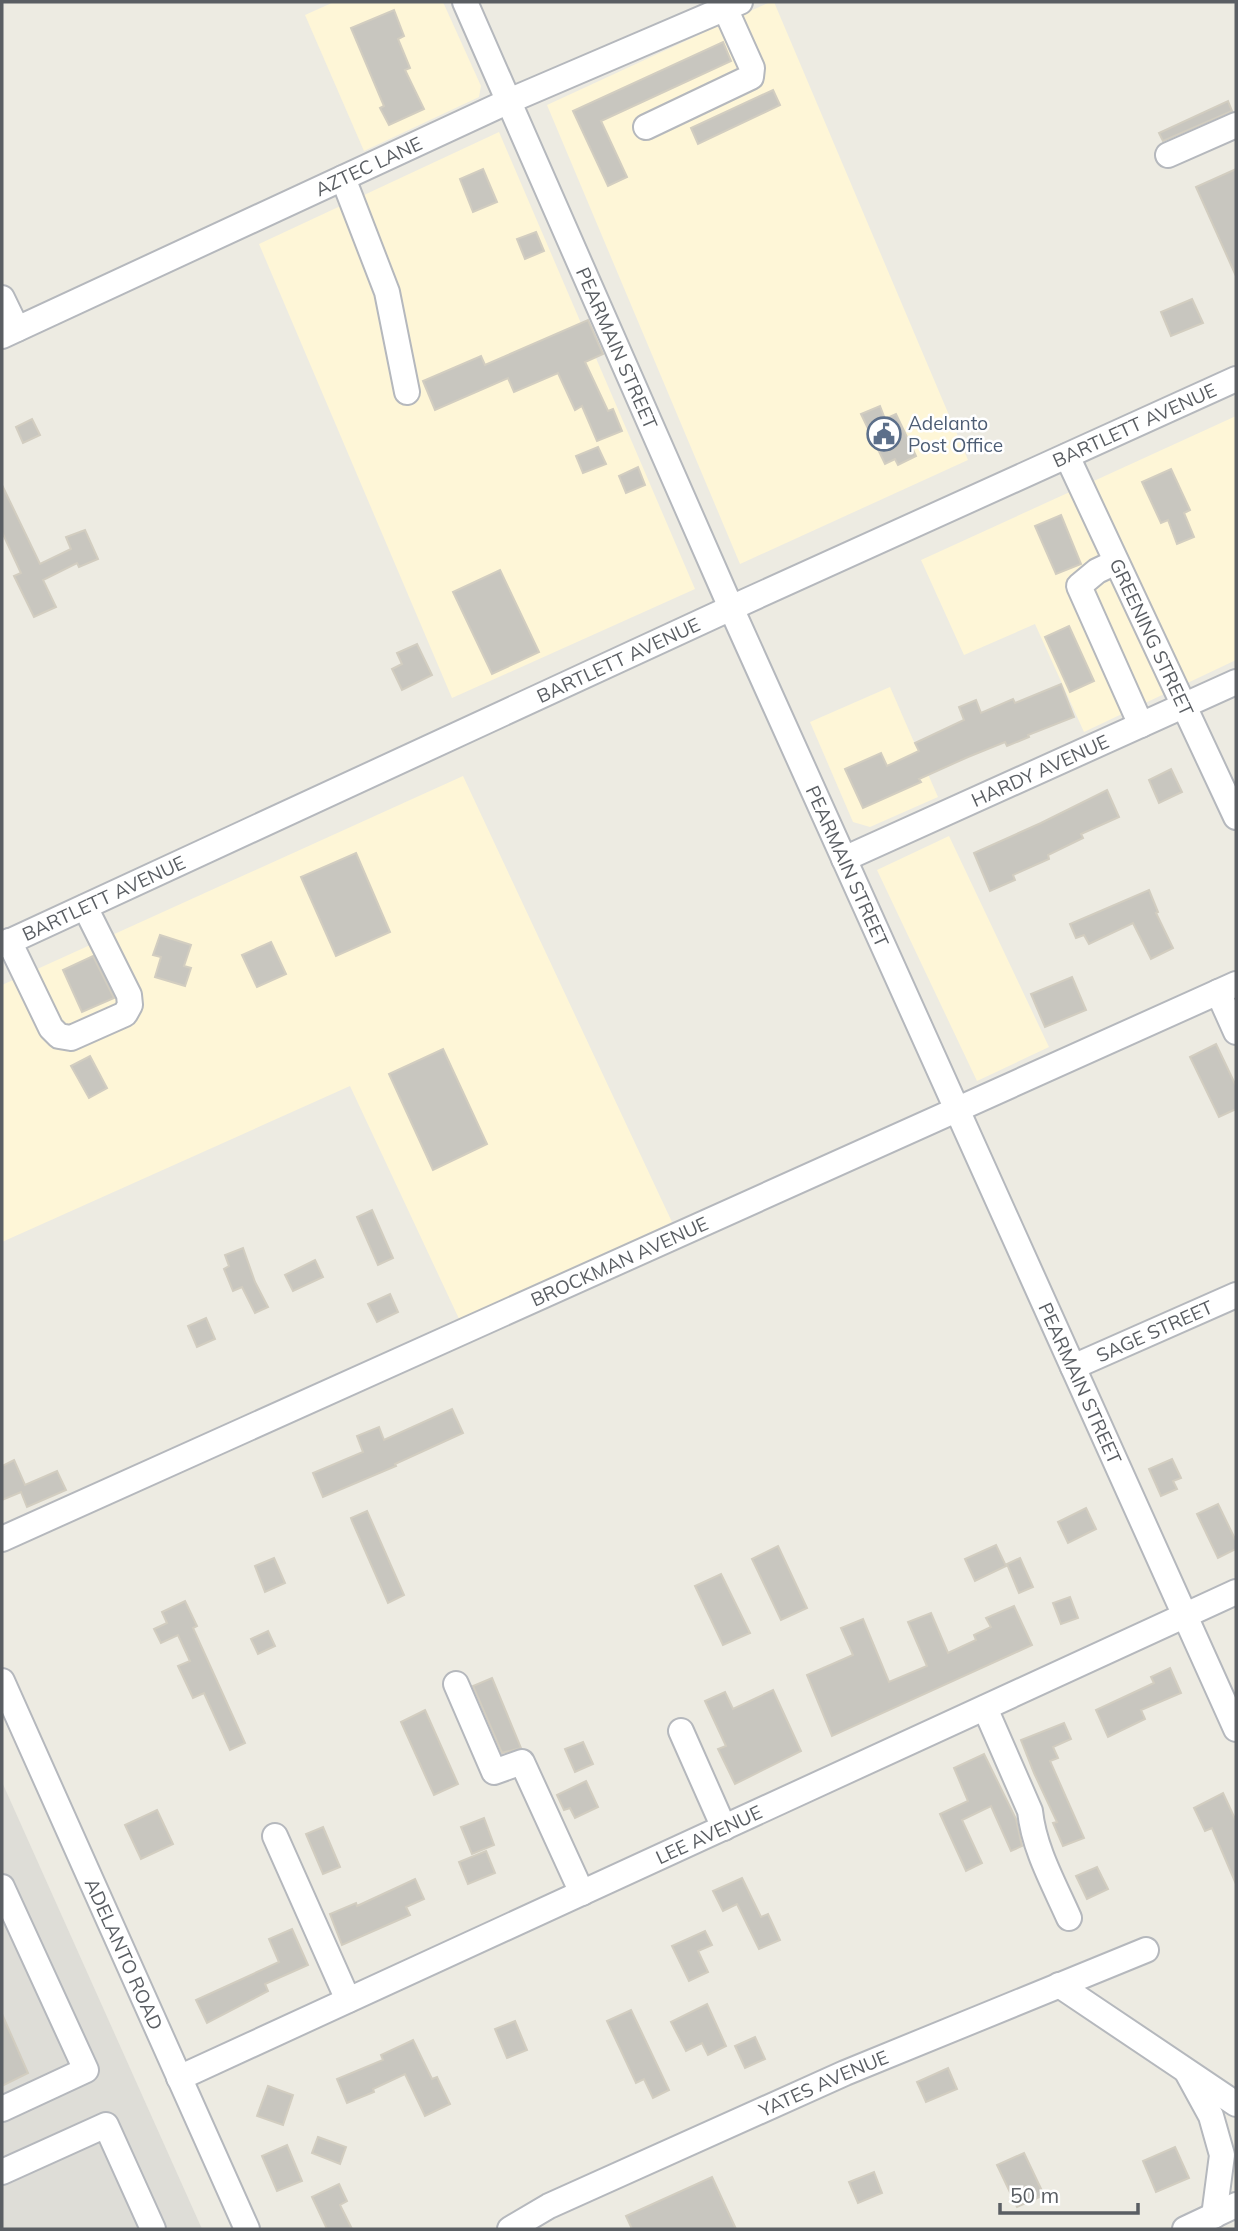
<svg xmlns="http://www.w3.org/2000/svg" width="1238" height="2231" viewBox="0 0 1238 2231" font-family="Mulish,sans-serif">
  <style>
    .commercial { fill: #fef6d7 }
    .industrial { fill: #deddd7 }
    .building { fill: #c8c6bf; stroke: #d2cdc0; stroke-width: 2 }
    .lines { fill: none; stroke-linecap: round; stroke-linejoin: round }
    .minor-casing { stroke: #b5b8bd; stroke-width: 28 }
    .minor { stroke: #fff; stroke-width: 24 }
    .labels { text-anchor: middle; stroke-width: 5; stroke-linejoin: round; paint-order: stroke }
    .street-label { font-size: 19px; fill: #5a5e63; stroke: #fff }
    .service-label { font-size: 19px; fill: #4e5e75; stroke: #fff; text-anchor: start }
  </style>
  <rect width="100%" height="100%" fill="#edebe2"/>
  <!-- commercial -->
  <g class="commercial">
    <path d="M334 2H443L481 86 479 97 364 151 305 15Z"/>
    <path d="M770 2H774L968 460 740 564 547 105Z"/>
    <path d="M499 132 695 589 452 698 259 244Z"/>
    <path d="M1236 416V660L1084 732 1035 624 964 655 921 560Z"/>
    <path d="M890 687 938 797 870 827 853 822 810 722Z"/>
    <path d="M463 776 672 1222 461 1323 350 1086 2 1242V985Z"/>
    <path d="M949 836 1049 1047 977 1081 877 870Z"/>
  </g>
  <!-- industrial -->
  <path class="industrial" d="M2 1782 202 2229H2Z"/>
  <!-- building -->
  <g class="building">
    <path d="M394 10 404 36 398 39 410 68 405 70 424 109 389 125 380 108 384 106 351 28Z"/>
    <path d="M723 42 731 61 601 121 627 177 608 186 573 111Z"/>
    <path d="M773 90 780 105 698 144 691 128Z"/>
    <path d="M1228 101 1232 111 1163 141 1159 133Z"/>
    <path d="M483 169 497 202 473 212 460 179Z"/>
    <path d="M1236 169V276L1196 187Z"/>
    <path d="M536 232 544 251 525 259 517 239Z"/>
    <path d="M1192 299 1203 323 1171 336 1161 312Z"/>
    <path d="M588 320 603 354 585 362 608 411 613 409 622 431 597 441 582 406 575 410 558 373 514 392 508 378 435 410 423 381 481 356 485 365Z"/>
    <path d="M880 406 885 419 896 414 916 456 898 465 895 459 885 464 861 414Z"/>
    <path d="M32 419 40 435 23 443 16 427Z"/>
    <path d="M598 447 606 464 583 473 576 456Z"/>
    <path d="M638 467 645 485 626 493 619 476Z"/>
    <path d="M1171 469 1190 510 1184 513 1194 537 1177 544 1168 520 1161 523 1142 482Z"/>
    <path d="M2 485 40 564 71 549 66 537 85 530 98 559 79 567 77 563 43 580 56 607 34 617 14 576 21 573 2 532Z"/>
    <path d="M1061 515 1081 564 1056 574 1035 526Z"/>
    <path d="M500 570 539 652 492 674 453 592Z"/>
    <path d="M1069 626 1094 681 1070 692 1045 637Z"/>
    <path d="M417 644 432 675 402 690 392 669 402 664 397 653Z"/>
    <path d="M1061 684 1074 717 1028 735 1029 737 1007 746 1005 742 968 757 919 779 921 782 863 808 845 769 881 753 887 766 919 751 915 743 964 720 959 707 976 700 981 713 1013 699 1015 703Z"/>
    <path d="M1171 769 1182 792 1159 803 1149 780Z"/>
    <path d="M1107 790 1119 817 1081 834 1083 838 1048 855 1049 859 1013 875 1015 880 990 891 974 853 1041 823Z"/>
    <path d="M356 853 390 932 336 956 301 877Z"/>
    <path d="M1149 890 1158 912 1156 913 1173 948 1151 959 1133 923 1089 944 1084 935 1076 938 1070 924Z"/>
    <path d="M160 935 191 945 184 966 191 968 185 986 155 977 161 957 153 955Z"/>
    <path d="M271 942 286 974 257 987 242 955Z"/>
    <path d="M93 956 114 998 82 1012 63 970Z"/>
    <path d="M1072 977 1086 1010 1045 1027 1031 994Z"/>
    <path d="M1216 1044 1236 1086V1109L1219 1117 1190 1057Z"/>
    <path d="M443 1049 487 1144 433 1170 389 1074Z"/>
    <path d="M90 1056 107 1088 89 1098 71 1066Z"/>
    <path d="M372 1210 393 1258 378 1265 357 1217Z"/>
    <path d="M243 1248 255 1282 268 1307 255 1313 242 1287 233 1291 224 1269 229 1266 225 1255Z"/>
    <path d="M315 1260 323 1277 293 1291 285 1275Z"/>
    <path d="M390 1294 398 1312 377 1322 368 1304Z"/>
    <path d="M206 1318 215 1339 197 1347 188 1326Z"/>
    <path d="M452 1409 463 1433 395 1464 396 1466 323 1497 313 1473 363 1452 357 1436 379 1427 384 1440Z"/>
    <path d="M1172 1459 1181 1478 1173 1481 1177 1489 1161 1496 1149 1469Z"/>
    <path d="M14 1460 25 1485 57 1471 66 1490 27 1507 21 1492 2 1500V1466Z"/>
    <path d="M1218 1504 1236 1541V1549L1218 1558 1197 1514Z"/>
    <path d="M1086 1508 1096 1529 1068 1543 1058 1522Z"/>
    <path d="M367 1511 404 1595 388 1603 352 1521 351 1518Z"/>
    <path d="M996 1545 1006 1566 975 1581 965 1559Z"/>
    <path d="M778 1546 807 1608 781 1620 752 1559Z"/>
    <path d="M274 1558 285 1583 265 1592 255 1566Z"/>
    <path d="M1020 1558 1033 1587 1019 1593 1007 1564Z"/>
    <path d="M721 1574 750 1633 723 1645 695 1586Z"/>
    <path d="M1070 1597 1078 1618 1061 1624 1053 1603Z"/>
    <path d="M185 1601 197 1626 193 1628 245 1743 230 1750 204 1693 193 1698 178 1666 190 1661 178 1635 161 1643 154 1629 167 1623 162 1612Z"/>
    <path d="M1014 1606 1032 1645 832 1736 807 1675 853 1655 841 1628 863 1619 889 1682 927 1666 908 1622 931 1613 948 1653 976 1640 974 1635 991 1627 986 1618Z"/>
    <path d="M268 1631 275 1646 258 1654 251 1639Z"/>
    <path d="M1170 1668 1181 1693 1141 1710 1145 1719 1108 1737 1096 1710 1154 1683 1151 1677Z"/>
    <path d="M492 1678 521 1748 502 1753 473 1686Z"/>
    <path d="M773 1690 801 1751 735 1784 718 1749 726 1746 705 1701 725 1692 733 1709Z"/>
    <path d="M425 1710 458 1784 434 1795 401 1722Z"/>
    <path d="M1064 1723 1071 1739 1053 1747 1058 1758 1050 1761 1084 1838 1063 1846 1053 1823 1057 1822 1034 1773 1021 1740Z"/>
    <path d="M583 1742 593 1764 575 1772 565 1749Z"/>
    <path d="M984 1754 1016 1819 1022 1846 1011 1851 991 1806 962 1820 982 1863 966 1871 940 1814 968 1801 954 1768Z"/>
    <path d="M586 1781 598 1807 575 1818 570 1808 564 1810 557 1795Z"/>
    <path d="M1223 1793 1236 1821V1884L1212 1828 1205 1831 1194 1808Z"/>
    <path d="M157 1810 173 1844 141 1859 125 1825Z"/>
    <path d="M484 1818 494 1845 472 1854 461 1827Z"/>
    <path d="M323 1827 340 1867 323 1874 306 1834Z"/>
    <path d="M486 1851 495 1873 468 1884 459 1862Z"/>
    <path d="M1097 1867 1108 1889 1087 1899 1076 1876Z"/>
    <path d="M742 1878 761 1917 768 1914 780 1940 759 1949 737 1904 723 1911 713 1891Z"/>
    <path d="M415 1879 424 1899 406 1907 410 1915 342 1945 330 1914 356 1903 357 1906Z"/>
    <path d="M292 1929 308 1965 265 1984 268 1991 207 2023 196 2000 279 1962 269 1939Z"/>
    <path d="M705 1931 712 1945 698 1951 708 1972 689 1981 672 1946Z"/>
    <path d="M707 2004 726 2046 708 2055 702 2043 686 2051 671 2022Z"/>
    <path d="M631 2010 669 2090 653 2098 644 2079 636 2083 607 2021Z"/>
    <path d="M2 2014 28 2073 2 2086Z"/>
    <path d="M515 2021 527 2050 507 2058 495 2029Z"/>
    <path d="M755 2037 765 2059 745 2068 735 2046Z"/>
    <path d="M413 2040 432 2079 437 2077 450 2104 425 2116 405 2074 373 2089 374 2092 347 2103 337 2079 383 2060 381 2055Z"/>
    <path d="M948 2068 957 2089 926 2102 917 2082Z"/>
    <path d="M268 2086 293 2095 283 2125 257 2116Z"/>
    <path d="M318 2137 346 2147 340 2164 312 2153Z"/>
    <path d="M287 2145 302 2181 277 2191 262 2156Z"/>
    <path d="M1175 2147 1189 2178 1156 2192 1143 2161Z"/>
    <path d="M1024 2153 1044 2195 1017 2207 997 2165Z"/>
    <path d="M874 2172 882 2193 858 2203 849 2182Z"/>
    <path d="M712 2177 736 2229H632L626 2216Z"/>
    <path d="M339 2184 347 2201 340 2205 352 2229H327L312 2197Z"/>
  </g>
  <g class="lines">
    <defs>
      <g id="minor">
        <path id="s1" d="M465 2 732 610 1236 1729"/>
        <path d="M646 127 751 77 752 68 725 8"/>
        <path d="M1168 155 1236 125"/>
        <path d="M343 178 387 292 407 392"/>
        <path d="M2 298 17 329"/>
        <path id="s2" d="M2 336 509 101 740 2"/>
        <path id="s3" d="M1067 456 1236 817"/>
        <path d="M1116 562 1097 571 1079 586 1141 725"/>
        <path id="s4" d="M844 859 1236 682"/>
        <path d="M9 941 51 1028 59 1036 71 1038 125 1014 130 1005 129 995 85 907"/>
        <path id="s5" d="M2 945 731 608 1236 379"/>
        <path d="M1218 992 1236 1032"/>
        <path id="s6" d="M1073 1367 1236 1295"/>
        <path id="s7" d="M2 1539 1236 984"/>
        <path id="s8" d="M2 1681 247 2229"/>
        <path d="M456 1684 494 1772 522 1762 582 1893"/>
        <path d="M985 1708 1030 1811C1034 1849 1054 1884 1069 1918"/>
        <path d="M681 1731 724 1828"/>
        <path d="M275 1836 348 2000"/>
        <path d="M2 1887 86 2070 2 2109"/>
        <path d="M1059 1985 1236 2104"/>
        <path d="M1188 2074 1211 2116 1222 2155 1214 2216"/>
        <path id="s9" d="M179 2078 1236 1592"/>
        <path d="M2 2172 106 2125 153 2229"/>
        <path id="s10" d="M510 2229 549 2206 845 2073 1146 1950"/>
        <path d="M1185 2229 1236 2205"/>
      </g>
    </defs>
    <!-- minor casing -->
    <use href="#minor" class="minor-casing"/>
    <!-- minor -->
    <use href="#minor" class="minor"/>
  </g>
  <!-- icons -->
  <defs>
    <symbol id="civic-ring" viewBox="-11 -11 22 22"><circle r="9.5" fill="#fff" stroke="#5c6f8a" stroke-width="1.5"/><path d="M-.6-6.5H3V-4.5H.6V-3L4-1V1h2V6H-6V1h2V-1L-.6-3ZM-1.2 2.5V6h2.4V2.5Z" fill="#5c6f8a"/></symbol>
  </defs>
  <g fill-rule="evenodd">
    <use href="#civic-ring" x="865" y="415" width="38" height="38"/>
  </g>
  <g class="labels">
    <!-- street labels -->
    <g class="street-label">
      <text dy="7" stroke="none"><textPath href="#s2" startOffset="404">AZTEC LANE</textPath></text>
      <text dy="7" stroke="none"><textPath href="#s1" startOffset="378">PEARMAIN STREET</textPath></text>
      <text dy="7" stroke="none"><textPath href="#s5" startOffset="1246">BARTLETT AVENUE</textPath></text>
      <text dy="7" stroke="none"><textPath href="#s3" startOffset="200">GREENING STREET</textPath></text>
      <text dy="7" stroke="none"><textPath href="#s5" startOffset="679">BARTLETT AVENUE</textPath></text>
      <text dy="7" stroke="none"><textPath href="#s4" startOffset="215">HARDY AVENUE</textPath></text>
      <text dy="7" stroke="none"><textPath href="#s1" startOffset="945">PEARMAIN STREET</textPath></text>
      <text dy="7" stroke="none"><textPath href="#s5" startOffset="112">BARTLETT AVENUE</textPath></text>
      <text dy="7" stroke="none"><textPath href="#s7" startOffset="677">BROCKMAN AVENUE</textPath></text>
      <text dy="7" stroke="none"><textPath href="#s6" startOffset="89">SAGE STREET</textPath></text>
      <text dy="7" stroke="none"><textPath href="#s1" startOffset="1512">PEARMAIN STREET</textPath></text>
      <text dy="7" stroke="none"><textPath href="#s9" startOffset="583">LEE AVENUE</textPath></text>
      <text dy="7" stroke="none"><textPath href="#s8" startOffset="299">ADELANTO ROAD</textPath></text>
      <text dy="7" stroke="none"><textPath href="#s10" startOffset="346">YATES AVENUE</textPath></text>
    </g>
    <!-- service labels -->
    <g class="service-label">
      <text x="908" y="430">Adelanto<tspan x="908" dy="22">Post Office</tspan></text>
    </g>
  </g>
  <!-- border -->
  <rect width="1238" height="2231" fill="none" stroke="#5a5e63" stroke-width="7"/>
  <!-- scale -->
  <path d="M1000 2203v10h138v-10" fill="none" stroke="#5a5e63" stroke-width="3.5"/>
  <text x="1010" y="2203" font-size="21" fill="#5a5e63" stroke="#ffffff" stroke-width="5" paint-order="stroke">50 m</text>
</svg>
